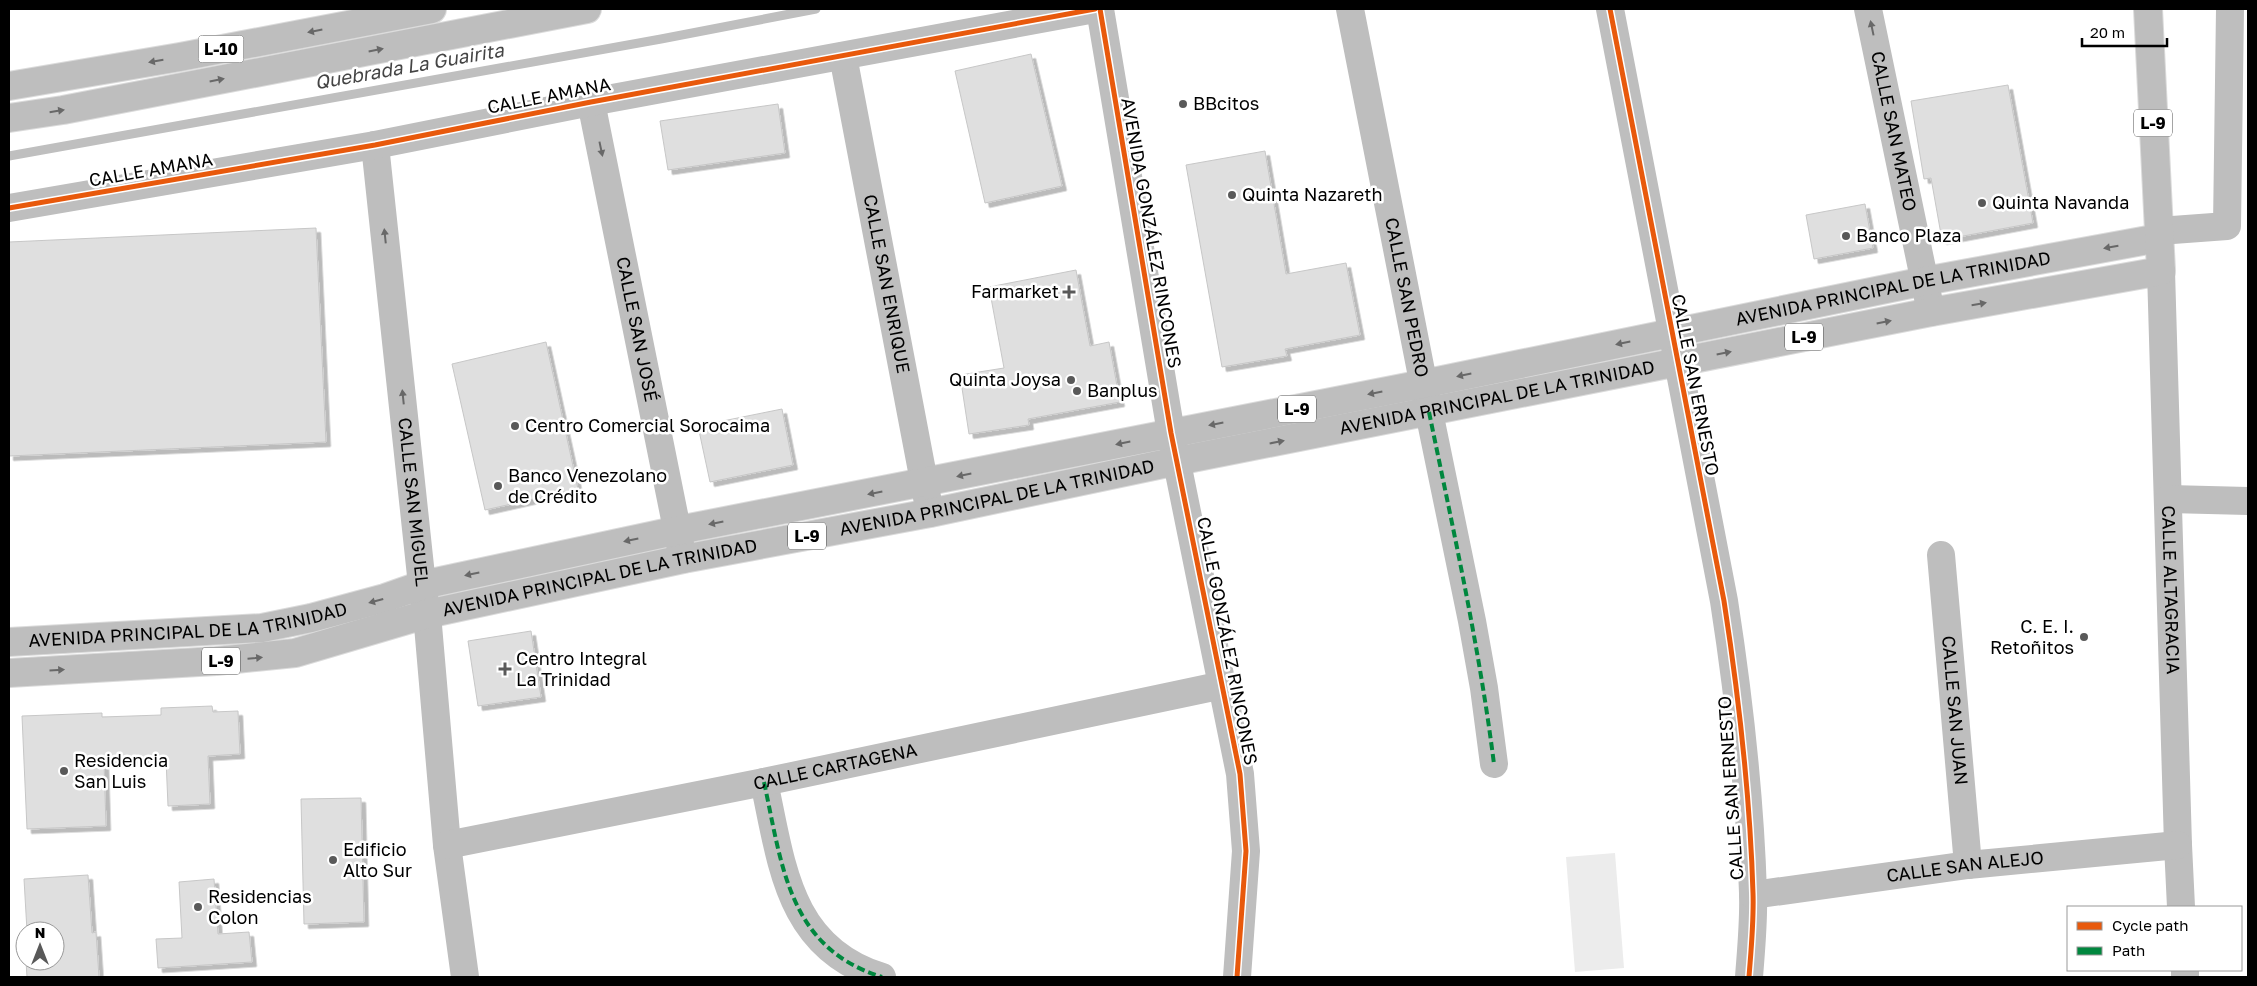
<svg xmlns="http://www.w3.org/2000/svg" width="2257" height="986" viewBox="0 0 2257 986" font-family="'Golos Text',sans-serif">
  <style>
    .green { fill: #ececec }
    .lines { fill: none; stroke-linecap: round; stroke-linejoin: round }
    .stream { stroke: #bfbfbf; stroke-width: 9 }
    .building { fill: #dfdfdf; stroke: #c7c7c7; filter: url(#shadow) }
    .major-casing { stroke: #dbdbdb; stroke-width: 30 }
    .minor { stroke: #bebebe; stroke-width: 28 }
    .major { stroke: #bebebe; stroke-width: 28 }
    .quiet { stroke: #00873e; stroke-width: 4; stroke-dasharray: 8 4; stroke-linecap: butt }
    .cycleway-casing { stroke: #fff; stroke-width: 8 }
    .cycleway { stroke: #e8590c; stroke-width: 5 }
    .oneway { fill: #686868 }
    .poi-dot { fill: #595959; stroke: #fff; stroke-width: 2 }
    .labels { text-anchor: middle; stroke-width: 5; stroke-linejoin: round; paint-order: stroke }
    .shield { fill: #fff; stroke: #4c4c4c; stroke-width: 1 }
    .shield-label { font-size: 16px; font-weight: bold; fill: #000 }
    .street-label { font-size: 18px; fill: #000; stroke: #fff }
    .poi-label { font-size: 18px; fill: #000; stroke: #fff; text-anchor: start }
    .water-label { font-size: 19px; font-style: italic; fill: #444; stroke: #fff }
  </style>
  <defs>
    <filter id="shadow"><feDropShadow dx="4.5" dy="4.5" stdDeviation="0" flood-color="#0004"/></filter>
  </defs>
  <rect width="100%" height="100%" fill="#fff"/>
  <!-- green -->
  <path class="green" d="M1615 853 1624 968 1575 972 1566 857Z"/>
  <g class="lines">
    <!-- stream -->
    <path class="stream" d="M9 156 661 39 816 9"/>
  </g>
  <!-- building -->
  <g class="building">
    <path d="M1031 54 1062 186 985 203 955 71Z"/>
    <path d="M2008 85 2033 223 1942 240 1931 178 1924 179 1911 101Z"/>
    <path d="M778 104 785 153 668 170 660 121Z"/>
    <path d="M1265 151 1286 274 1346 263 1360 335 1285 349 1287 356 1222 367 1186 165Z"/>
    <path d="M1865 204 1873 248 1814 259 1806 215Z"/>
    <path d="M316 228 326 442 9 456V242Z"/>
    <path d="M1076 270 1090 346 1109 342 1120 402 1028 419 1029 425 969 434 960 375 1004 368 989 287Z"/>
    <path d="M546 342 578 489 485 510 452 364Z"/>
    <path d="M782 409 793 465 710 482 698 426Z"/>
    <path d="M531 631 541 697 478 706 468 641Z"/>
    <path d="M212 706 213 712 238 711 240 754 208 756 210 804 168 806 166 759 104 761 106 826 27 829 22 716 102 713V717L161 715V708Z"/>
    <path d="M361 798 364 922 304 924 301 799Z"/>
    <path d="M88 875 92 933 96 932 99 977H27L26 961H55V931H27L24 879Z"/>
    <path d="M214 879 218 934 249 932 252 962 158 968 156 939 182 938 179 882Z"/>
  </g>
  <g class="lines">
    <defs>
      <g id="major">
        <path d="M9 86 180 57 432 9"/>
        <path d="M9 118 63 110 587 9"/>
        <path id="s10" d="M9 642 262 628 311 618 385 598 422 585 679 530 1423 384 1925 281 2159 238"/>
        <path id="s11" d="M9 673 216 661 295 653 427 614 683 559 930 513 1177 461 1931 312 2161 271 2148 9"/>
      </g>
    </defs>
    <!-- major casing -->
    <use href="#major" class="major-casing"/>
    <!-- minor -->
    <g class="minor">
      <path d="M1100 9 1171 433 1240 774 1246 851 1237 977"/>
      <path id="s1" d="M1350 9 1429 412 1472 621 1484 688 1494 764"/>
      <path d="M1610 9 1724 601C1739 698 1750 795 1753 893 1754 921 1751 950 1749 977"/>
      <path id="s2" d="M1868 9 1931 312"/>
      <path id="s3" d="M843 56 930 513"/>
      <path id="s4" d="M591 102 683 559"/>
      <path id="s5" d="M375 145 422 585 427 614 447 845 465 977"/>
      <path d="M9 208 375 145 591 102 1095 9"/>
      <path d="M2159 231 2227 226 2230 9"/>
      <path id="s6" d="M2161 271 2178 845 2181 907"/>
      <path d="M2169 499 2248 501"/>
      <path id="s7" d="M1941 555 1968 865"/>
      <path d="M764 782C782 865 788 948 882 977"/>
      <path id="s8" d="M447 845 764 782 1223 685"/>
      <path id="s9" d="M1753 895 1968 865 2178 845"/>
      <path d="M2185 970V977"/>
    </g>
    <!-- major -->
    <use href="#major" class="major"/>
    <!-- quiet -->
    <g class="quiet">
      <path d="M1429 412C1453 529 1479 645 1494 764"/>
      <path d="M764 782C782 865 788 948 882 977"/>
    </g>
    <defs>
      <g id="cycleway">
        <path d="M1100 9 1171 433 1240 774 1246 851 1237 977"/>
        <path d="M1610 9 1724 601C1739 698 1750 795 1753 893 1754 921 1751 950 1749 977"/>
        <path d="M9 208 375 145 591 102 1095 9"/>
      </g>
    </defs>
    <!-- cycleway casing -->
    <use href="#cycleway" class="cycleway-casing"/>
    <!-- cycleway -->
    <use href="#cycleway" class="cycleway"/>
  </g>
  <!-- one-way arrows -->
  <defs><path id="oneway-solid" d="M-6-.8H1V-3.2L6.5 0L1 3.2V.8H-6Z" transform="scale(1.25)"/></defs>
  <g class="oneway">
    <use href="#oneway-solid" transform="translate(1872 28) rotate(-102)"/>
    <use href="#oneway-solid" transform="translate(315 31) rotate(169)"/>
    <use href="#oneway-solid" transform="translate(376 50) rotate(-11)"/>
    <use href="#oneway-solid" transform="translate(156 61) rotate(170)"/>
    <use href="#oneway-solid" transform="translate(217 80) rotate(-11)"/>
    <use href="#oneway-solid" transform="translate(57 111) rotate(-9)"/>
    <use href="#oneway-solid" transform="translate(601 149) rotate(78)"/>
    <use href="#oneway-solid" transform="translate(385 236) rotate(-96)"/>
    <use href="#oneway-solid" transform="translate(2111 247) rotate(170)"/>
    <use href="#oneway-solid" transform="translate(1979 304) rotate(-10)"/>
    <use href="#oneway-solid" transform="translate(1884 322) rotate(-11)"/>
    <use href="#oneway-solid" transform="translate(1623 343) rotate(168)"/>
    <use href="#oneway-solid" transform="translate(1724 353) rotate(-11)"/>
    <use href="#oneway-solid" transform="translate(1464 375) rotate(168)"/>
    <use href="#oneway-solid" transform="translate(1375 393) rotate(169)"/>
    <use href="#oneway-solid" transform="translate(403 397) rotate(-96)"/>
    <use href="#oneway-solid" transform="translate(1216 424) rotate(169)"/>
    <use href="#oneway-solid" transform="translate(1277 442) rotate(-11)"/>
    <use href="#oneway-solid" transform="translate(1123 443) rotate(168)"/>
    <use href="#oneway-solid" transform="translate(964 475) rotate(168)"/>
    <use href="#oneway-solid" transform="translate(875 493) rotate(169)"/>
    <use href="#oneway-solid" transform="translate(716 523) rotate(169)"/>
    <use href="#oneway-solid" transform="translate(631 540) rotate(168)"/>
    <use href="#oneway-solid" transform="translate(472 574) rotate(168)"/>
    <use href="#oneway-solid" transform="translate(376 601) rotate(165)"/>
    <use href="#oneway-solid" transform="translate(255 658) rotate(-5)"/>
    <use href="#oneway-solid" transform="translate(57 670) rotate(-3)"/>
  </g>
  <!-- markers -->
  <g class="poi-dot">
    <circle cx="1183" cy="104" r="5"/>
    <circle cx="1232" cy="195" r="5"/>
    <circle cx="1982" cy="203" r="5"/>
    <circle cx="1846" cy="236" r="5"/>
    <path d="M1066.5 284.5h5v5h5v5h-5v5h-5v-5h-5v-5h5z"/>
    <circle cx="1071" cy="380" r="5"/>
    <circle cx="1077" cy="391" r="5"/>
    <circle cx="515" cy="426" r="5"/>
    <circle cx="498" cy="486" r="5"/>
    <circle cx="2084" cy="637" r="5"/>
    <path d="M502.5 661.5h5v5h5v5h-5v5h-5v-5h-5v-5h5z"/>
    <circle cx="64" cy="771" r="5"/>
    <circle cx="333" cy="860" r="5"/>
    <circle cx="198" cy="907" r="5"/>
  </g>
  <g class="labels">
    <!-- shield labels -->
    <g class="shield">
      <rect x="198.5" y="35.5" width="45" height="27" rx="4"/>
      <rect x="2134" y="109.5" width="38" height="27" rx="4"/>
      <rect x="1785" y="323.5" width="38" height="27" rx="4"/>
      <rect x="1278" y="395.5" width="38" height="27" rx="4"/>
      <rect x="788" y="522.5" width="38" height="27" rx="4"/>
      <rect x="202" y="647.5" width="38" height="27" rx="4"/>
    </g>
    <g class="shield-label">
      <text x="221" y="55">L-10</text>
      <text x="2153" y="129">L-9</text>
      <text x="1804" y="343">L-9</text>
      <text x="1297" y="415">L-9</text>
      <text x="807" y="542">L-9</text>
      <text x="221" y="667">L-9</text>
    </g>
    <!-- street labels -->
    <g class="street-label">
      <text transform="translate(549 96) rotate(-11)" y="6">CALLE AMANA</text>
      <text dy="6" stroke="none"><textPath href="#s2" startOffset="125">CALLE SAN MATEO</textPath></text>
      <text transform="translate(151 170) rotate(-10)" y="6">CALLE AMANA</text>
      <text transform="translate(1151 233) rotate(80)" y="6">AVENIDA GONZÁLEZ RINCONES</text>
      <text dy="6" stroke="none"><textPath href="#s3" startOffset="232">CALLE SAN ENRIQUE</textPath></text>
      <text dy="6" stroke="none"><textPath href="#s10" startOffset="1920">AVENIDA PRINCIPAL DE LA TRINIDAD</textPath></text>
      <text dy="6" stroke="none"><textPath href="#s1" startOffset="294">CALLE SAN PEDRO</textPath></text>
      <text dy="6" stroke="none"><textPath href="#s4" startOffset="232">CALLE SAN JOSÉ</textPath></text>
      <text transform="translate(1695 385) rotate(79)" y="6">CALLE SAN ERNESTO</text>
      <text dy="6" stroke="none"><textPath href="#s11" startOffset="1516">AVENIDA PRINCIPAL DE LA TRINIDAD</textPath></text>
      <text dy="6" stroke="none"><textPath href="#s11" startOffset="1006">AVENIDA PRINCIPAL DE LA TRINIDAD</textPath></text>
      <text dy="6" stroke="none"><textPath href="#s5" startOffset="359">CALLE SAN MIGUEL</textPath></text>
      <text dy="6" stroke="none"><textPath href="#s11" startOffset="601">AVENIDA PRINCIPAL DE LA TRINIDAD</textPath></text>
      <text dy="6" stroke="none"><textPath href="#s6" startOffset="319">CALLE ALTAGRACIA</textPath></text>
      <text dy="6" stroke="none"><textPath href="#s10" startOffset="180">AVENIDA PRINCIPAL DE LA TRINIDAD</textPath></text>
      <text transform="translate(1227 641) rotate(79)" y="6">CALLE GONZÁLEZ RINCONES</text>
      <text dy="6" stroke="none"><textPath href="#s7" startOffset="156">CALLE SAN JUAN</textPath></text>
      <text dy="6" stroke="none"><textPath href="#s8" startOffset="396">CALLE CARTAGENA</textPath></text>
      <text transform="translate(1731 788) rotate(-94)" y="6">CALLE SAN ERNESTO</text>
      <text dy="6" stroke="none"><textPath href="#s9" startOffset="214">CALLE SAN ALEJO</textPath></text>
    </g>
    <!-- poi labels -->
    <g class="poi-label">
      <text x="1193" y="110">BBcitos</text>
      <text x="1242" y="201">Quinta Nazareth</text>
      <text x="1992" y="209">Quinta Navanda</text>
      <text x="1856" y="242">Banco Plaza</text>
      <text x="1059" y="298" text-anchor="end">Farmarket</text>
      <text x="1061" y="386" text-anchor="end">Quinta Joysa</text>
      <text x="1087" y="397">Banplus</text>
      <text x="525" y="432">Centro Comercial Sorocaima</text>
      <text x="508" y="482">Banco Venezolano<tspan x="508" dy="21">de Crédito</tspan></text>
      <text x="2074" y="633" text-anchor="end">C. E. I.<tspan x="2074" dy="21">Retoñitos</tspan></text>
      <text x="516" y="665">Centro Integral<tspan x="516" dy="21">La Trinidad</tspan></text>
      <text x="74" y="767">Residencia<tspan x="74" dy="21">San Luis</tspan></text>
      <text x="343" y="856">Edificio<tspan x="343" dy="21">Alto Sur</tspan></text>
      <text x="208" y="903">Residencias<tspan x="208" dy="21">Colon</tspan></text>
    </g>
    <!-- water labels -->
    <g class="water-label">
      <text transform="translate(409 66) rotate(-10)" y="7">Quebrada La Guairita</text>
    </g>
  </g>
  <!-- border -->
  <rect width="2257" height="986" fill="none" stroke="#000000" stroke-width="20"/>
  <!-- legend -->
  <rect x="2067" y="906" width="175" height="65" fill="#ffffff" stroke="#999999"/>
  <rect x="2077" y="922" width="25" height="8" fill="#e8590c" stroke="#999999"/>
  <text x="2112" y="931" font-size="15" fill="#000000">Cycle path</text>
  <rect x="2077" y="947" width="25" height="8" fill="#00873e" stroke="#999999"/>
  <text x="2112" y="956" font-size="15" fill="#000000">Path</text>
  <!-- north arrow -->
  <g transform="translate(40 946)"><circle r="24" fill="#ffffff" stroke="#999999"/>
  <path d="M0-4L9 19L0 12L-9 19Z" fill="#595959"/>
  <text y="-8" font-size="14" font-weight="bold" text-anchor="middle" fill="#000000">N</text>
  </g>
  <!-- scale -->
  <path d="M2082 38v8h85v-8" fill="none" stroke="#000000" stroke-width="2.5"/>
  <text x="2090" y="38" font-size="15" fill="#000000" stroke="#ffffff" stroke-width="4" paint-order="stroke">20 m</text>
</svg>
